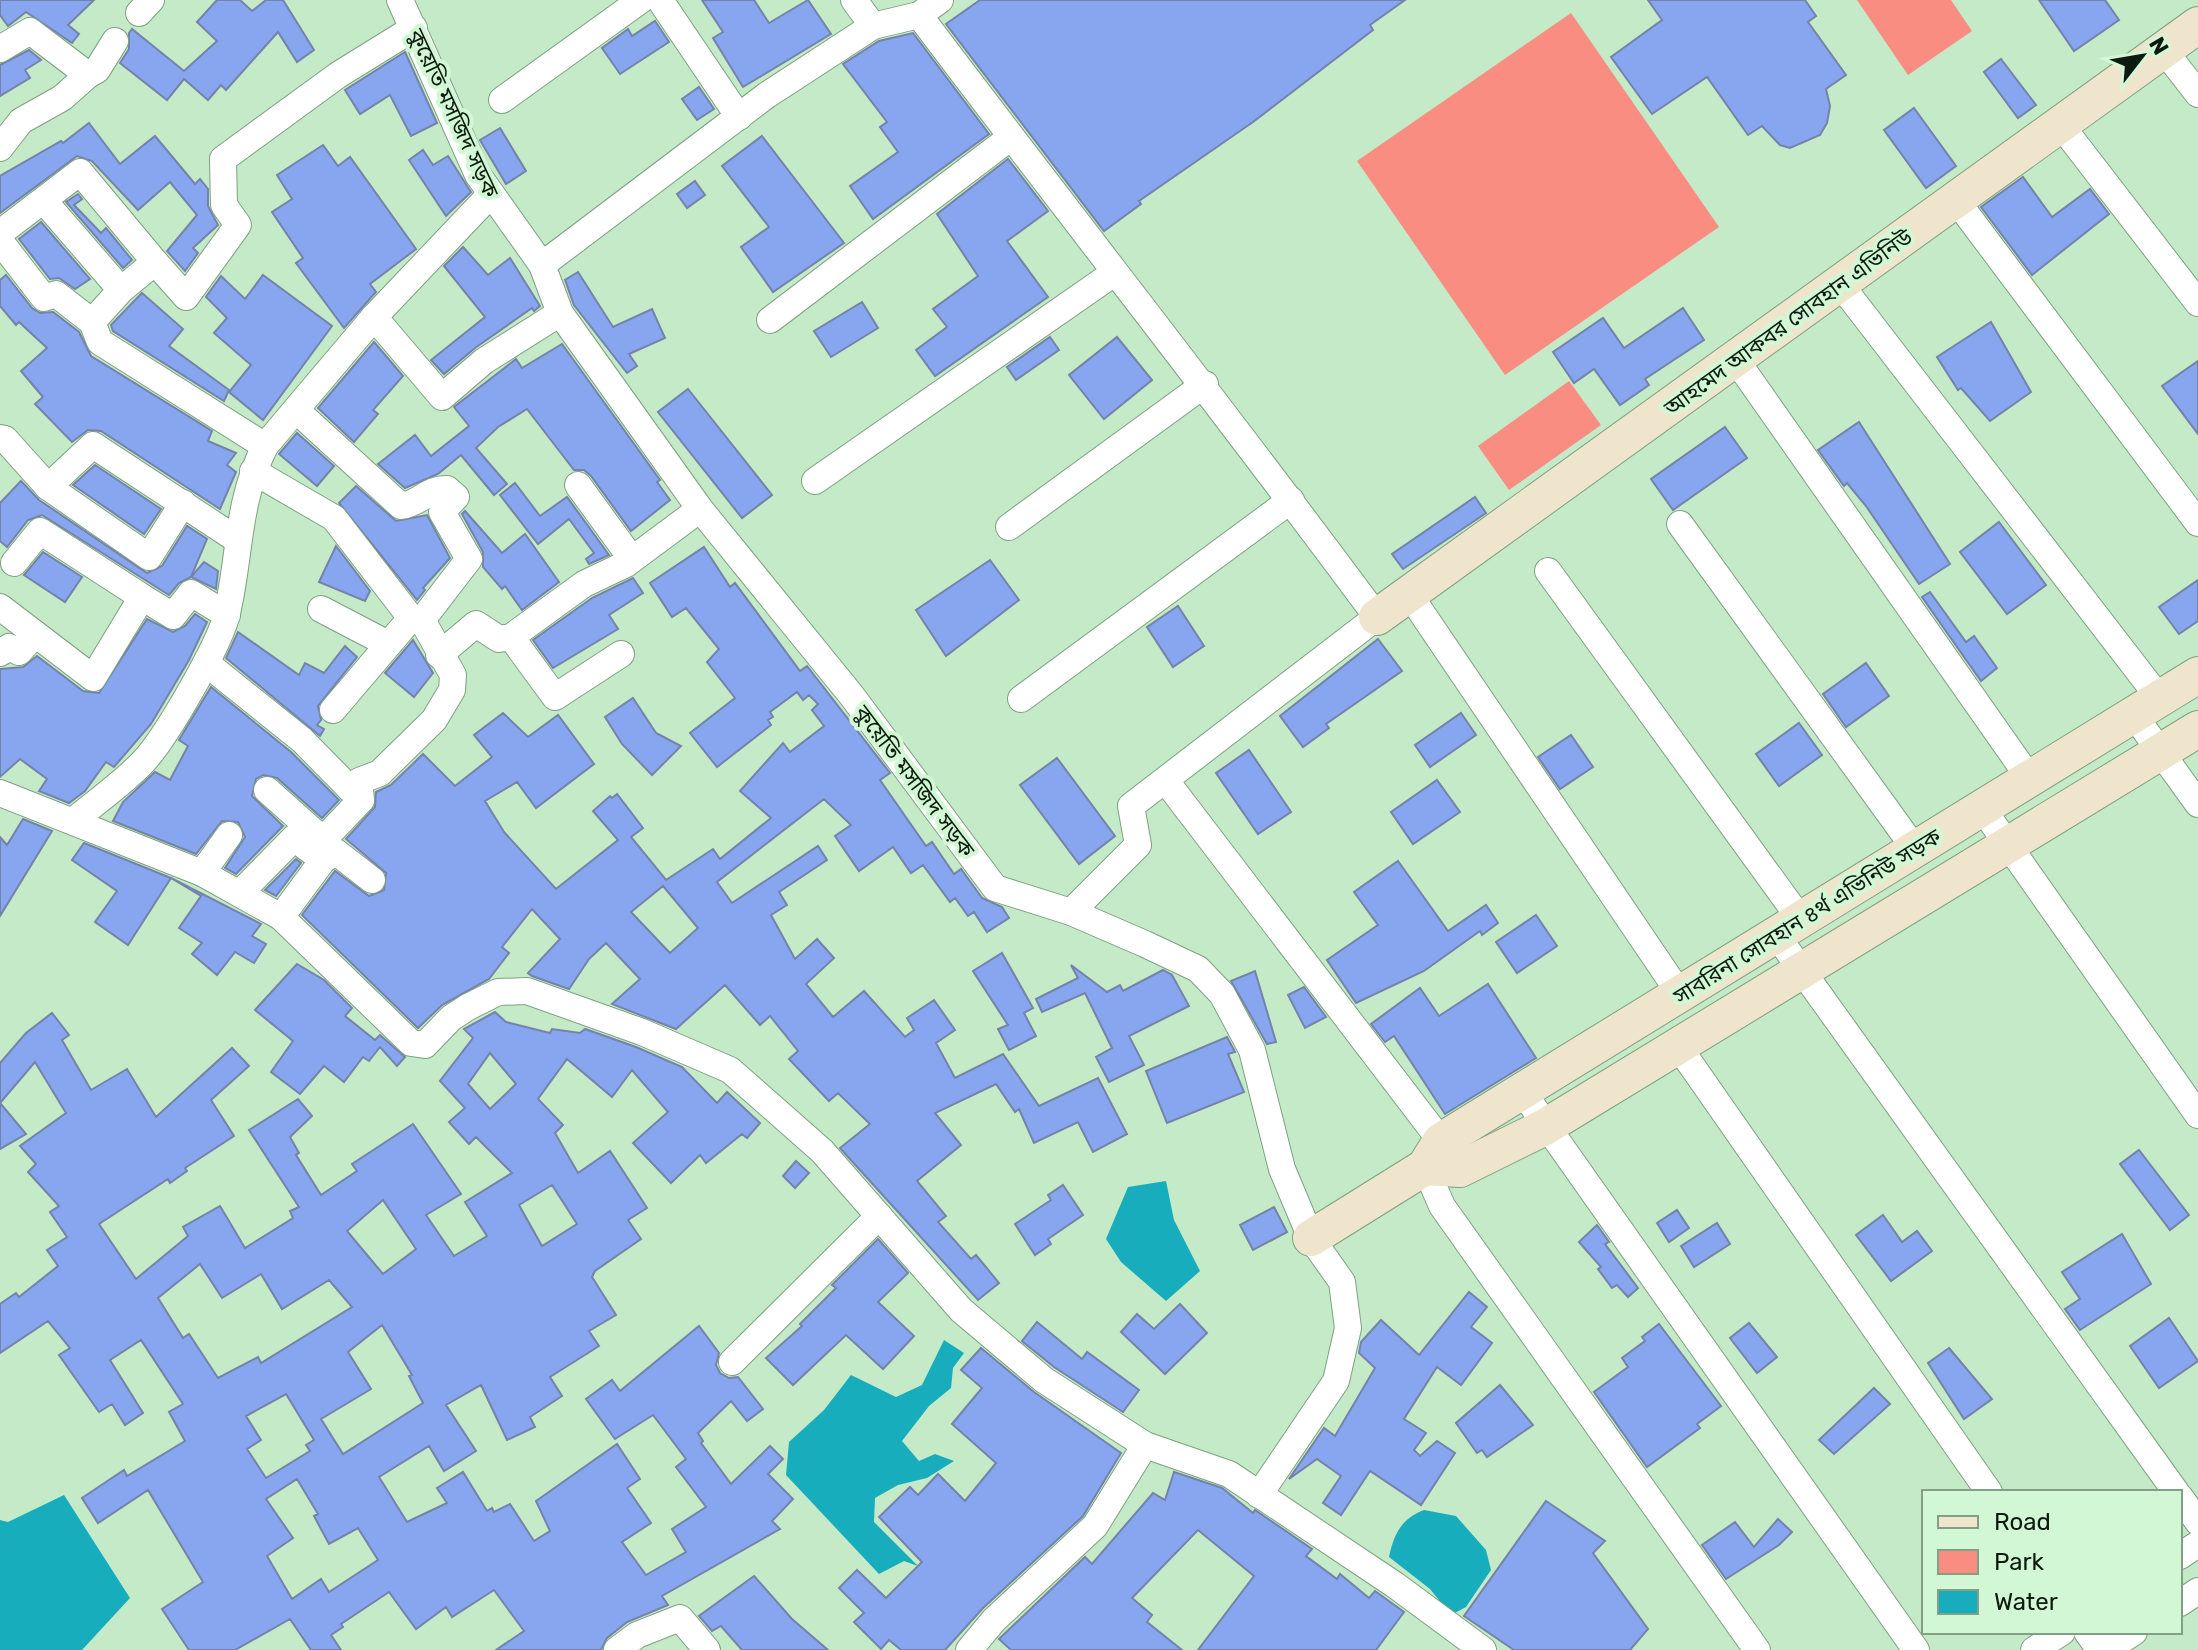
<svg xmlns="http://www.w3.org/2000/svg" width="2198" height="1650" viewBox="0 0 2198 1650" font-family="Rubik,'Noto Sans Bengali',sans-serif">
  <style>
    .green { fill: #f98d82 }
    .water { fill: #18adbd }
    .building { fill: #88a6f0; stroke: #7383a9; stroke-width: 2; fill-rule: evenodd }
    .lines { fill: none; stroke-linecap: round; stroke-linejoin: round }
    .street-casing { stroke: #7ea181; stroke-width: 28 }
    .secondary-casing { stroke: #7ea181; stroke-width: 38 }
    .street { stroke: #fff; stroke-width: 26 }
    .secondary { stroke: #efe5cd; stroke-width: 36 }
    .labels { text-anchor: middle; stroke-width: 8; stroke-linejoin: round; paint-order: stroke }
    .street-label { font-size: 22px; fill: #0d1a0e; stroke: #d1f7d4 }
  </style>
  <rect width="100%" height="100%" fill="#c4eac7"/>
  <!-- green -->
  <g class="green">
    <path d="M1857 0H1951L1972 31 1908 75Z"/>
    <path d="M1571 13 1719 227 1505 375 1357 161Z"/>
    <path d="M1569 381 1601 425 1509 490 1478 446Z"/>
  </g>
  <!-- water -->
  <g class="water">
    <path d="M1166 1181 1174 1220 1200 1271 1166 1301 1121 1262 1106 1239 1128 1187Z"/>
    <path d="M944 1340 964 1353 953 1368 951 1388 929 1406 902 1441 919 1461 935 1454 954 1461 927 1478 898 1485 875 1498 874 1522 918 1566 904 1561 879 1574 786 1475 789 1442 824 1410 851 1375 896 1397 922 1385Z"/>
    <path d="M64 1495 130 1598 82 1650H0V1520L8 1522Z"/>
    <path d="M1424 1510 1456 1516 1486 1550 1491 1570 1466 1607 1451 1615 1430 1589 1389 1557C1394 1534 1401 1519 1424 1510Z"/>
  </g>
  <!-- building -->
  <g class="building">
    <path d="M0 0H94L68 25 79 34 72 43 26 12 8 26 0 15Z"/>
    <path d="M217 0H240L252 11 266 0H283L314 50 297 62 278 32 226 90 221 85 208 100 184 79 167 100 120 63 129 49V33L132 29 184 71 217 41 197 22Z"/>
    <path d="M702 0H754L769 23 808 0 831 34 743 87 713 38 723 32Z"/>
    <path d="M980 0H1405L1370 25 1373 30 1253 122 1139 201 1141 204 1104 231 946 24Z"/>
    <path d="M1648 0H1805L1816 16 1808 22 1846 75 1826 89 1830 106 1827 123 1820 135 1790 148 1780 145 1762 126 1748 135 1707 77 1652 114 1611 57 1662 20Z"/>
    <path d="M2039 0H2105L2119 20 2074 51Z"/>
    <path d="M655 21 669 42 620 74 602 48 628 29 632 36Z"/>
    <path d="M913 33 989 134 873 219 850 186 898 152 880 127 887 122 843 64 879 41Z"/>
    <path d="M29 50 41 60 25 70 30 78 0 96V65Z"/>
    <path d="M405 52 437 123 411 136 390 95 360 114 345 90Z"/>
    <path d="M2001 59 2036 105 2018 118 1984 72Z"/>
    <path d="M699 87 714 109 697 120 682 99Z"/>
    <path d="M1914 108 1956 166 1926 188 1884 130Z"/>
    <path d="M89 123 120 164 155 136 195 184 200 179 208 189V206L218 225 193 248 198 253 185 271 167 251 197 215 170 182 138 210 92 161 77 156 0 213V176L61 141 63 143Z"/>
    <path d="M500 128 526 171 506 184 480 140Z"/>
    <path d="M762 136 844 243 773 292 741 247 769 227 722 166Z"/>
    <path d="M323 145 338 166 350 157 416 249 370 284 376 292 344 328 296 263 303 258 272 212 292 199 277 175Z"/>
    <path d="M423 150 433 165 448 156 471 192 446 216 409 160Z"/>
    <path d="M1008 159 1048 211 1007 241 1048 297 935 376 916 350 947 327 933 309 978 276 937 214Z"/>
    <path d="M2023 177 2052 217 2090 189 2109 214 2032 275 1981 207Z"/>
    <path d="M695 181 705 195 687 208 677 194Z"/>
    <path d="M78 194 82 199 74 205 101 233 106 228 132 260 123 268 66 202Z"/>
    <path d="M41 222 90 279 75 289 59 278 50 279 19 239Z"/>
    <path d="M463 247 488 275 510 258 540 306 534 311 532 308 475 348 444 374 431 360 485 317 444 266Z"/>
    <path d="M578 272 613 327 652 309 665 338 629 354 637 366 627 373 574 305 565 280Z"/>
    <path d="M6 275 32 308 40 313 53 312 79 332 91 356 212 431 208 441 236 453 227 465 236 472 220 509 101 431 88 430 72 442 35 404 43 397 21 371 47 348 19 322 16 325 0 306V280Z"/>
    <path d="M263 275 332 326 263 420 229 392 251 365 214 333 227 318 206 297 221 276 245 299Z"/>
    <path d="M142 293 183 329 169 346 229 390 224 401 113 331 111 325Z"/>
    <path d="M862 302 878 328 831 357 814 331Z"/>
    <path d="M1683 308 1704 340 1645 379 1649 385 1620 405 1594 369 1574 383 1553 352 1603 318 1624 348Z"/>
    <path d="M1991 322 2031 392 1990 421 1961 388 1958 390 1937 357Z"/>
    <path d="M1050 337 1059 350 1016 380 1007 367Z"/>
    <path d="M1117 337 1152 380 1104 419 1069 375Z"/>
    <path d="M374 342 403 376 373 410 378 414 354 442 318 408Z"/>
    <path d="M562 344 660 480 657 482 670 500 631 531 591 476 584 470H574L527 409 498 427 476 448 507 484 494 495 461 455 438 474 405 488 378 464 415 435 431 456 469 426 454 407 516 359 522 368Z"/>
    <path d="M2198 361V434L2162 386Z"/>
    <path d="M688 389 772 495 742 518 658 412Z"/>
    <path d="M1859 422 1950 564 1919 584 1866 506 1847 483 1844 486 1818 450Z"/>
    <path d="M1725 427 1747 458 1673 510 1651 479Z"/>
    <path d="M297 433 334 466 317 486 279 454Z"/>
    <path d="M95 465 161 509 144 534 73 485Z"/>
    <path d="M21 481 39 500 147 573 162 566 187 526 207 539 191 577 179 583 169 595 42 515 28 520 7 547 0 541V503Z"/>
    <path d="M515 483 540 516 567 497 609 555 589 564 586 559 594 553 569 519 538 544 500 495Z"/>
    <path d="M356 486 396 521 427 515 450 558 423 588 425 590 417 600 339 503Z"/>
    <path d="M1475 497 1486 513 1403 569 1392 554Z"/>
    <path d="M465 511 502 553 525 534 559 582 522 610 505 586 502 589 483 567V552L462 514Z"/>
    <path d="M1999 522 2046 585 2007 614 1960 552Z"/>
    <path d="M336 546 370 591 365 601 319 582Z"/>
    <path d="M704 547 730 587 735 583 800 671 807 666 890 773 880 780 926 846 932 842 954 874 961 869 982 898 1002 907 1009 918 987 932 974 912 968 916 955 898 950 902 923 865 911 873 893 847 859 871 835 836 851 825 824 799 717 882 732 903 818 846 827 860 779 892 787 905 771 915 795 959 817 939 834 958 806 984 833 1017 864 991 905 1037 914 1030 907 1018 934 1000 955 1030 936 1043 955 1078 1003 1054 1039 1106 1098 1078 1127 1134 1093 1152 1078 1122 1034 1143 1019 1109 1015 1112 996 1084 935 1113 961 1145 917 1181 946 1216 938 1222 971 1259 976 1255 999 1283 978 1300 840 1148 870 1124 838 1093 829 1101 789 1059 798 1051 770 1016 760 1025 725 985 676 1029 612 1004 640 979 606 943 589 959 569 989 532 976 528 973 560 939 532 909 502 947 509 953 489 979 442 1005 418 1028 302 915 335 871 369 896 384 890 386 873 346 839 375 807 376 792 391 785 423 754 455 786 492 757 474 735 503 713 528 737 558 715 594 764 536 808 517 782 485 801 504 832 556 889 618 840 593 811 610 796 612 798 617 794 643 828 631 837 666 880 713 849 720 859 771 818 740 791 783 743 790 752 824 726 812 710 818 704 809 695 803 700 797 692 770 712 773 717 768 720 771 725 717 767 690 733 735 698 707 662 719 649 686 608 672 617 650 583ZM663 886 698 928 670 953 631 912Z"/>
    <path d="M43 552 82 577 65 602 24 575Z"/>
    <path d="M990 560 1019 600 946 656 916 610Z"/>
    <path d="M204 562 218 571 216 589 191 577Z"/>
    <path d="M633 578 643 593 609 615 618 629 553 668 533 640 592 598Z"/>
    <path d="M2198 580V621L2179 634 2159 607Z"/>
    <path d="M1930 592 1966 642 1974 636 1997 668 1981 681 1922 597Z"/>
    <path d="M1178 606 1204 646 1173 667 1147 627Z"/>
    <path d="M195 614 207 622 189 660 151 724 114 767 106 762 85 791 69 803 39 791 47 779 20 759 0 777V669L23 667 37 656 83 691 99 693 147 619 173 632 185 626Z"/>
    <path d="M238 632 299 675 305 663 324 673 345 646 357 657 318 706 321 720 317 725 324 729 320 736 226 658Z"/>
    <path d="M1378 639 1402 671 1326 724 1329 728 1303 747 1280 716Z"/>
    <path d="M413 640 433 673 414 697 385 673Z"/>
    <path d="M1866 663 1889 696 1846 727 1823 694Z"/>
    <path d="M211 687 291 752 339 800 322 818 277 778 263 775 256 779 252 796 283 826 236 874 225 868 245 837 238 822 222 821 196 854 113 821 123 802 155 772 170 780 188 746 179 740Z"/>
    <path d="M633 698 656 733 681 746 652 775 622 744 605 717Z"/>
    <path d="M1461 713 1476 735 1430 767 1415 745Z"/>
    <path d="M1799 723 1822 755 1779 786 1756 754Z"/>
    <path d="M1571 735 1593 767 1560 789 1538 757Z"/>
    <path d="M1249 750 1291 812 1258 834 1216 773Z"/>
    <path d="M1057 758 1115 836 1079 864 1020 785Z"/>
    <path d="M1437 780 1460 812 1413 844 1391 812Z"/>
    <path d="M23 819 52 831 0 916V837L7 845Z"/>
    <path d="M84 843 171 878 128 945 95 922 117 891 72 860Z"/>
    <path d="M296 859 301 863 276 896 265 890Z"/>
    <path d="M1398 861 1448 931 1486 905 1498 923 1482 935 1480 931 1424 971 1356 1003 1327 960 1378 925 1354 892Z"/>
    <path d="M171 878 261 924 252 936 266 944 254 963 235 952 217 975 192 954 202 943 179 928 201 896Z"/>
    <path d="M1536 915 1557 946 1517 973 1496 942Z"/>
    <path d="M1002 953 1033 1008 1024 1013 1036 1036 1009 1050 998 1029 1008 1025 973 971Z"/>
    <path d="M297 964 324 980 352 1008 345 1016 375 1040 380 1035 405 1057 397 1066 380 1047 369 1061 363 1057 344 1082 324 1066 300 1094 271 1072 293 1041 255 1010Z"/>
    <path d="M1071 965 1107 992 1120 985 1123 991 1163 970 1172 975 1189 1006 1129 1036 1144 1065 1109 1082 1096 1057 1112 1048 1085 993 1042 1012 1036 999 1078 978Z"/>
    <path d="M1255 971 1276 1042 1267 1044 1231 981Z"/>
    <path d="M1488 984 1536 1058 1445 1114 1394 1036 1385 1042 1371 1024 1420 988 1439 1016Z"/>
    <path d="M1304 987 1326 1017 1305 1028 1288 995Z"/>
    <path d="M495 1012 506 1022 550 1033 552 1029 580 1033 585 1029 636 1047 682 1067 717 1103 727 1092 760 1123 747 1138 742 1134 706 1163 700 1155 671 1183 633 1143 668 1112 632 1070 612 1097 567 1059 538 1099 563 1125 555 1133 578 1173 610 1151 647 1208 628 1220 641 1239 595 1271 592 1277 616 1315 589 1331 599 1346 550 1377 562 1396 530 1417 535 1427 507 1440 481 1385 446 1405 476 1451 444 1471 429 1446 379 1477 407 1522 447 1503 437 1488 463 1472 487 1511 492 1508 494 1512 510 1504 534 1541 550 1531 536 1501 617 1444 640 1479 627 1488 651 1523 622 1542 646 1575 686 1552 672 1529 706 1507 676 1467 686 1459 653 1415 615 1439 586 1399 612 1380 620 1391 699 1326 719 1353 716 1365 720 1373 729 1378 738 1377 763 1409 747 1421 731 1401 698 1433 703 1441 701 1443 731 1484 770 1446 783 1459 768 1474 793 1499 772 1521 780 1529 662 1596 668 1605 627 1622 607 1638 601 1650H496L524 1631 494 1590 452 1617 446 1607 416 1629 389 1592 341 1624 343 1627 331 1635 341 1650H311L290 1619 235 1650H189L162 1609 203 1582 148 1490 98 1523 82 1498 124 1470 127 1476 185 1441 169 1412 183 1404 141 1340 110 1360 143 1413 125 1425 112 1404 99 1412 59 1355 70 1348 48 1321 0 1353V1304L16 1293 19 1297 58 1266 47 1250 67 1237 50 1212 59 1206 28 1172 36 1164 20 1146 66 1113 35 1062 0 1103 26 1134 0 1149V1063L26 1033 52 1013 69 1035 62 1040 91 1090 127 1069 156 1117 232 1048 249 1066 211 1100 234 1136 185 1168 187 1171 170 1183 168 1179 99 1224 136 1279 188 1236 183 1227 220 1206 245 1248 293 1218 290 1211 299 1207 249 1130 298 1099 312 1116 290 1137 299 1153 296 1155 321 1195 357 1171 352 1164 413 1124 461 1194 426 1215 454 1256 487 1236 465 1202 512 1173 476 1137 469 1144 449 1122 465 1108 440 1081 473 1038 464 1029ZM490 1053 516 1084 490 1109 468 1084ZM552 1185 577 1224 542 1246 519 1205ZM383 1200 416 1249 383 1274 347 1231ZM200 1264 222 1298 261 1274 282 1309 329 1280 352 1307 261 1363 258 1357 218 1378 189 1334 183 1338 158 1298ZM382 1325 412 1375 409 1376 423 1403 343 1454 321 1419 371 1389 348 1352ZM286 1394 314 1440 306 1445 310 1451 266 1478 247 1449 261 1440 246 1416ZM297 1479 318 1514 314 1516 329 1544 358 1528 378 1560 329 1592 321 1579 292 1599 267 1556 293 1538 266 1499Z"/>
    <path d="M1227 1037 1235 1052 1228 1054 1244 1092 1167 1123 1146 1071Z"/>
    <path d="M2139 1150 2189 1215 2170 1230 2120 1164Z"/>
    <path d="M796 1161 809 1173 795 1188 783 1176Z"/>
    <path d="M1063 1185 1083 1215 1048 1239 1051 1244 1035 1255 1015 1224 1051 1200 1048 1195Z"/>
    <path d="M1274 1207 1287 1232 1253 1250 1240 1225Z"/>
    <path d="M1677 1210 1689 1228 1669 1242 1657 1223Z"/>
    <path d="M1883 1215 1902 1242 1917 1231 1932 1251 1891 1281 1856 1235Z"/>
    <path d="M1717 1223 1730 1244 1694 1267 1681 1246Z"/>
    <path d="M1597 1225 1609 1242 1605 1244 1638 1288 1628 1297 1617 1285 1612 1288 1598 1269 1601 1267 1579 1242Z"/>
    <path d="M2122 1234 2151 1284 2080 1330 2065 1309 2080 1299 2062 1272Z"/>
    <path d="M878 1239 908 1273 878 1302 914 1336 883 1369 846 1335 793 1385 766 1358 802 1326 800 1324 836 1288 832 1285Z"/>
    <path d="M1469 1292 1487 1307 1471 1327 1492 1343 1461 1385 1437 1367 1404 1419 1426 1433 1414 1450 1420 1456 1437 1441 1455 1453 1421 1505 1370 1471 1341 1515 1323 1503 1341 1476 1317 1459 1289 1479 1324 1428 1335 1436 1375 1368 1359 1353 1361 1342 1381 1320 1419 1355Z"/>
    <path d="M1180 1304 1207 1333 1165 1374 1121 1332 1137 1314 1154 1329Z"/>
    <path d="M2169 1318 2198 1361 2159 1388 2130 1346Z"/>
    <path d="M1037 1322 1082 1359 1087 1352 1139 1390 1123 1412 1054 1367 1022 1341Z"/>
    <path d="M1749 1323 1777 1357 1757 1373 1730 1338Z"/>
    <path d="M1659 1324 1721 1406 1697 1424 1700 1428 1647 1467 1594 1392 1628 1367 1622 1358 1645 1341 1642 1337Z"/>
    <path d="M981 1348 1034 1392 1121 1453 1083 1516 983 1608 945 1650H901L889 1640 881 1649 854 1622 864 1613 839 1588 857 1570 886 1598 922 1562 879 1517 910 1487 918 1495 938 1474 965 1501 996 1463 952 1424 982 1388 961 1370Z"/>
    <path d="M1949 1348 1992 1399 1964 1419 1928 1363Z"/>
    <path d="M1500 1385 1533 1425 1487 1457 1482 1450 1477 1453 1456 1423Z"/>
    <path d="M1874 1388 1890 1404 1834 1454 1819 1440Z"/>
    <path d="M1174 1472 1222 1488 1253 1513 1255 1510 1312 1549 1306 1556 1337 1579 1340 1574 1369 1598 1375 1591 1404 1612 1376 1650H1198L1254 1576 1198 1530 1132 1598 1152 1615 1147 1622 1182 1650H1011L999 1639 1085 1557 1092 1564 1153 1493 1165 1500Z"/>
    <path d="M1546 1501 1605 1541 1593 1553 1648 1629 1630 1650H1514L1464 1616Z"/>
    <path d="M1778 1519 1792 1532 1779 1545 1726 1579 1702 1545 1735 1522 1754 1547Z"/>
    <path d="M754 1576 792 1619 828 1650H742L721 1626 712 1631 699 1616Z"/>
  </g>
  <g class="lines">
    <defs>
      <g id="street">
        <path d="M400 0 478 175 542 265 560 313 700 509 852 696 995 888 1071 912 1145 944 1198 969 1222 994 1252 1050 1282 1169 1311 1238 1342 1282 1348 1328 1336 1381 1259 1495"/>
        <path d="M660 0 739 117"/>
        <path d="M854 0 873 26"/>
        <path d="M139 13 151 0"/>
        <path d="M919 15C1071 217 1227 414 1377 617L1131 806 1138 845 1071 912"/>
        <path d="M0 49 30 31 88 75 97 70 115 41"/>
        <path d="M2163 49 2198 94"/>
        <path d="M502 100 641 0"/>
        <path d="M2060 124 2198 303"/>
        <path d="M0 148 21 121 62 98 88 75"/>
        <path d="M1956 200 2198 523"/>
        <path d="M44 201 121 290"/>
        <path d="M0 233 80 172 155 262"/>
        <path d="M0 241 44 298 56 294 92 322 100 342 265 446"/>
        <path d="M542 265 767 95 873 26 919 15 940 0"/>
        <path d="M1840 284 2160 699"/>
        <path d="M374 317 442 397 484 361 560 313"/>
        <path d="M770 320 1011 137"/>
        <path d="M92 322 121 290 155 262 186 297 238 225 224 205 223 159 338 75 414 28"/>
        <path d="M1736 360 2030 779"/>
        <path d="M297 411 401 506C422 503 425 489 447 489L456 497 442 512 469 559 422 620"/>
        <path d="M0 438 5 439 48 487 93 445 236 539"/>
        <path d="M253 471 334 518 411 618 422 620 453 675 452 690 434 720 389 764 380 773 359 781 361 800"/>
        <path d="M815 481 1114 273"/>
        <path d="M578 485 631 558"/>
        <path d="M48 487 149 557 183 503"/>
        <path d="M1680 524 1915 849"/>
        <path d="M1009 527 1205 384"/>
        <path d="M14 563 40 531 142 597"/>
        <path d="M1548 571 1801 920"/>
        <path d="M1409 594 1680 994"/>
        <path d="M0 607 93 678 142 597 173 616 191 593 227 615"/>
        <path d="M321 609 386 643"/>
        <path d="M511 637 555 697 621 654"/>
        <path d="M0 653 9 647 19 652 35 634"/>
        <path d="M439 655 476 624 499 639 511 637 584 584 626 564 700 509"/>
        <path d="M206 663 302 740 361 800 323 840 267 790"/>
        <path d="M1021 699 1291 500"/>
        <path d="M333 710 411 618"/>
        <path d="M2134 715 2198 804"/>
        <path d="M1166 781 1441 1141"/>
        <path d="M0 793 202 873 281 917 411 1043 425 1045 451 1018 468 1007 498 992 527 991 642 1032 730 1070 822 1151 961 1310 1044 1380 1145 1445 1229 1474 1395 1585 1483 1650"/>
        <path d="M1982 808 2198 1115"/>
        <path d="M73 821C96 802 122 784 143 762 165 739 221 643 227 613 241 553 236 505 265 446L374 317 490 195"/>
        <path d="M202 873 229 835"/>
        <path d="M241 892 294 838 323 860 336 852 372 880"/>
        <path d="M281 917 323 860"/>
        <path d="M1777 936 2176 1492"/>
        <path d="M1678 1046 1989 1492"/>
        <path d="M1522 1091 1916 1650"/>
        <path d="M1425 1167 1442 1206 1757 1650"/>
        <path d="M732 1362 879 1216"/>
        <path d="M2180 1497 2198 1522"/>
        <path d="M2180 1556 2198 1544"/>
        <path d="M2180 1603 2198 1591"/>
        <path d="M2087 1632 2100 1650"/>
        <path d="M617 1650 637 1635 680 1618 707 1650"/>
        <path d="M969 1650 994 1620 1095 1526 1145 1445"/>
        <path d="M2034 1650 2062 1632"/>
        <path d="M2106 1650 2134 1632"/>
      </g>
      <g id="secondary">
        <path d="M1377 617 2198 25"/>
        <path d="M1425 1167 1460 1169 1545 1127 2198 729"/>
        <path d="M1311 1238 1425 1167 1441 1141 2198 675"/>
      </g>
    </defs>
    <!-- street casing -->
    <use href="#street" class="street-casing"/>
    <!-- secondary casing -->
    <use href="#secondary" class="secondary-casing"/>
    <!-- street -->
    <use href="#street" class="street"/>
    <!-- secondary -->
    <use href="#secondary" class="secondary"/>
  </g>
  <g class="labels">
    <!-- street labels -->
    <g class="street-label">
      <text transform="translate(454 113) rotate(65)" y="8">কুয়েতি মসজিদ সড়ক</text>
      <text transform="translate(1788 322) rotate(-36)" y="8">আহমেদ আকবর সোবহান এভিনিউ</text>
      <text transform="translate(915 781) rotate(53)" y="8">কুয়েতি মসজিদ সড়ক</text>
      <text transform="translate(1807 916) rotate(-32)" y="8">সাবরিনা সোবহান ৪র্থ এভিনিউ সড়ক</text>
    </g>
  </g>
  <!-- legend -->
  <rect x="1922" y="1490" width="260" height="144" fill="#d1f7d4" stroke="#839f85" stroke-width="2"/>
  <rect x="1938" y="1516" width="40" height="12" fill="#efe5cd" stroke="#839f85" stroke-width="2"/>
  <text x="1994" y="1530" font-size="24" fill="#0d1a0e">Road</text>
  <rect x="1938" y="1550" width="40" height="24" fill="#f98d82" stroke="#839f85" stroke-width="2"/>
  <text x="1994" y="1570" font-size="24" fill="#0d1a0e">Park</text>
  <rect x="1938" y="1590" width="40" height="24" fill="#18adbd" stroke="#839f85" stroke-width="2"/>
  <text x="1994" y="1610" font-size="24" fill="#0d1a0e">Water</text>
  <!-- north arrow -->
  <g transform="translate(2142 56) rotate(59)" stroke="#d1f7d4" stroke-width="6" paint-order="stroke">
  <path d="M0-6L14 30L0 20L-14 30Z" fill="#0d1a0e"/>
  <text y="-12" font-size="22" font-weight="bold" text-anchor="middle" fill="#0d1a0e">N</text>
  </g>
</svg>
